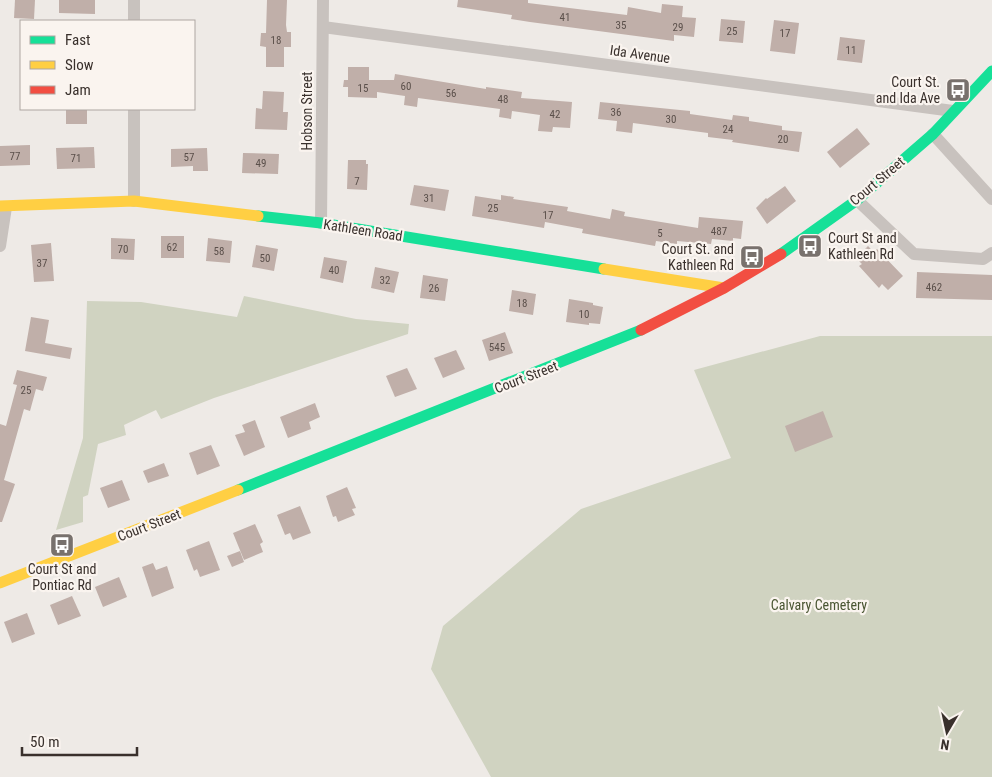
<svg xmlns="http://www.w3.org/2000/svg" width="992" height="777" viewBox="0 0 992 777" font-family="'Roboto Condensed',sans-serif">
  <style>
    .green { fill: #d0d3c1 }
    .building { fill: #c0afa9 }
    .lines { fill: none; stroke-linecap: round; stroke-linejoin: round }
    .street { stroke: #c8c2be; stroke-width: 12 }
    .fast { stroke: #16e098; stroke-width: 11 }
    .slow { stroke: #ffcf43; stroke-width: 11 }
    .jam { stroke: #f24e42; stroke-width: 11 }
    .labels { text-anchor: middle; stroke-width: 4.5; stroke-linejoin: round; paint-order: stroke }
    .number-label { font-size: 11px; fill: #5b504b }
    .street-label { font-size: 14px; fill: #39302c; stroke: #faf4ef }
    .poi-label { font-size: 14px; fill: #39302c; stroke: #faf4ef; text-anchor: end }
    .park-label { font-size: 14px; fill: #495532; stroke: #faf4ef }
  </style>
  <rect width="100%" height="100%" fill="#eeeae6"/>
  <!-- green -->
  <g class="green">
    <path d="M244 296 356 319 409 324 408 334 214 398 161 419 156 410 124 425 126 435 98 444 88 495 83 497V522L56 530 83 438 87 301 141 302 237 317Z"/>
    <path d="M820 336H992V777H491L431 669 443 626 581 509 731 458 694 370Z"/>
  </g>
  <!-- building -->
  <g class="building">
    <path d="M15 0H35L34 19 14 18Z"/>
    <path d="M59 0H95V14L59 13Z"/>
    <path d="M267 0H287L286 25 287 32H291V47H284V67H266V47L260 46 261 33H266Z"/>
    <path d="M458 0H528V3L627 15 628 7 661 13 662 4 683 6 682 17 696 18 694 37 674 35V41L530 22 511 19 512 15 457 7Z"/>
    <path d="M721 19 745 21 743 43 719 41Z"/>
    <path d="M774 20 799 23 795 54 770 51Z"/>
    <path d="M840 37 865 40 862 63 837 60Z"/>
    <path d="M348 67H369V80H394L395 74 486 89V87L522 92 521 98 572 102 570 128 553 127 552 132 538 131 540 115 512 111 511 119 499 117 500 109 418 98 417 107 404 105 405 96 377 92V98L348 97V87H343L344 80H348Z"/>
    <path d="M263 91 284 92 283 112H288L287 130 255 129 256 108 262 109Z"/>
    <path d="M600 102 690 111V114L732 120 733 115 749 117V121L782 126V130L802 132 799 152 732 142 733 140 708 137V133L633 123 632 133 616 131 617 121 598 119Z"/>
    <rect x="66" y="109" width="21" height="15"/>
    <path d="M857 128 870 144 840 168 827 152Z"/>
    <path d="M30 145V165L0 166V146Z"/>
    <path d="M94 147 95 168 57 169 56 148Z"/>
    <path d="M207 148 208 171H193V166L171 167V149Z"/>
    <path d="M243 153 279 154 278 174 242 173Z"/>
    <path d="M348 160H366V164H368L367 190 347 189Z"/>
    <path d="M414 185 449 190 445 211 410 205Z"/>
    <path d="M785 186 796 201 767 224 756 208 766 198 767 199Z"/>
    <path d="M501 195 514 197 513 199 568 207 567 211 610 219 612 209 625 212 624 216 698 228 699 217 743 221 741 239 733 238V241L712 239 711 244 677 241V244L656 241 655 246 582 233 583 229 545 222 544 228 472 216 475 196 501 200Z"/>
    <rect x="161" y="236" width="23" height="22"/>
    <path d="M111 238 135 239 134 260 111 259Z"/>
    <path d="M208 238 232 241 230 263 206 261Z"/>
    <path d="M51 243 54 281 34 282 31 245Z"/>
    <path d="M256 245 278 249 274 271 252 267Z"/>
    <path d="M868 246 874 252 877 249 903 276 888 290 882 284 879 288 859 266 862 264 856 258Z"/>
    <path d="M324 257 347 261 343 283 320 278Z"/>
    <path d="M375 267 399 272 394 293 371 288Z"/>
    <path d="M917 272 992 275V300L916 298Z"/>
    <path d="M423 275 448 279 445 301 420 298Z"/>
    <path d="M512 290 536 294 533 315 509 311Z"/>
    <path d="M569 299 593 303V305L603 307 600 324 589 323V325L566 322Z"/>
    <path d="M31 317 49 320 45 343 72 348 70 359 25 351Z"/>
    <path d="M505 332 513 353 489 361 482 340Z"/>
    <path d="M456 350 465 369 443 378 434 358Z"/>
    <path d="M407 368 417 389 395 397 386 376Z"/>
    <path d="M17 370 47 377 43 391 36 389 30 411 24 409 4 480 15 484 2 522H0V424L6 426 17 385 13 384Z"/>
    <path d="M315 403 320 417 309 422 311 429 288 438 280 417Z"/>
    <path d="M823 411 833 437 795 452 785 426Z"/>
    <path d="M255 420 265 447 244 456 235 435 245 432 242 425Z"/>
    <path d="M211 445 220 466 197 475 189 453Z"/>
    <path d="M164 463 169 476 148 483 143 471Z"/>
    <path d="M122 480 130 500 108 508 100 488Z"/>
    <path d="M347 487 356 508 352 509 355 515 338 522 336 516 333 517 326 496Z"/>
    <path d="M300 506 311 533 293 540 290 533 285 535 277 515Z"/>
    <path d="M255 524 263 542 260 544 263 552 244 560 233 533Z"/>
    <path d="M209 541 220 570 200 577 197 569 194 571 186 550Z"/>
    <path d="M240 551 244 562 232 567 227 556Z"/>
    <path d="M153 563 156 570 167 566 174 588 152 597 142 567Z"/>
    <path d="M119 577 127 597 103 607 95 587Z"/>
    <path d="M72 596 81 616 58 625 50 605Z"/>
    <path d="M27 613 35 634 12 643 4 622Z"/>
  </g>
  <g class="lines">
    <!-- street -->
    <g class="street">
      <path d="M134 0V21"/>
      <path d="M323 27 953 111"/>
      <path d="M134 109V201"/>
      <path d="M933 134 992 199"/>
      <path d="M857 200 914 254 983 259 992 253"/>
      <path d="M321 223 323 0"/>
      <path d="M0 246 6 207"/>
    </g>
    <!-- fast -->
    <g class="fast">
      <path d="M258 216 321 223 604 269"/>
      <path d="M781 254 857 200 933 134 992 71"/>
      <path d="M238 490 641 330"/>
    </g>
    <!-- slow -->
    <g class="slow">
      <path d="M0 206 134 201 258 216"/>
      <path d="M604 269 724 288"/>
      <path d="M0 583 238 490"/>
    </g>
    <!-- jam -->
    <path class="jam" d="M641 330 724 288 781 254"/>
  </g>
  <!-- icons -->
  <defs>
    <symbol id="bus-square" viewBox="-11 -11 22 22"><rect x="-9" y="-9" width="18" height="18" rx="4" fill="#78716d" stroke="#faf4ef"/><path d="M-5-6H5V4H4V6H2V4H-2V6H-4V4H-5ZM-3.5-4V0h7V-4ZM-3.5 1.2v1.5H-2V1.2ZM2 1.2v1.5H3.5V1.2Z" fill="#fff"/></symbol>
  </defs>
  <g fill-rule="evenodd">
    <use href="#bus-square" x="944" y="76" width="28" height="28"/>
    <use href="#bus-square" x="796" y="232" width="28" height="28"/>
    <use href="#bus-square" x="738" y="243" width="28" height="28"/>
    <use href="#bus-square" x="48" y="531" width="28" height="28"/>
  </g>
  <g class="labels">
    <!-- number labels -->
    <g class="number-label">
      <text x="565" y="21">41</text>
      <text x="621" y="29">35</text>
      <text x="678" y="31">29</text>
      <text x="732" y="35">25</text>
      <text x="785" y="37">17</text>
      <text x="276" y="44">18</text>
      <text x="851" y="54">11</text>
      <text x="406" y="90">60</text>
      <text x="363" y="92">15</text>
      <text x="451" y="97">56</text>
      <text x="503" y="103">48</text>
      <text x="616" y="116">36</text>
      <text x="555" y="118">42</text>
      <text x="671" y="123">30</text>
      <text x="728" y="133">24</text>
      <text x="783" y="143">20</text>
      <text x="15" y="160">77</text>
      <text x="189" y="161">57</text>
      <text x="76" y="162">71</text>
      <text x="261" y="167">49</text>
      <text x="357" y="185">7</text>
      <text x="429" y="202">31</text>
      <text x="493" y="212">25</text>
      <text x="548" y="219">17</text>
      <text x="719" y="235">487</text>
      <text x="660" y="237">5</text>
      <text x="172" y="251">62</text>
      <text x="123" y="253">70</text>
      <text x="219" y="255">58</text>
      <text x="265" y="262">50</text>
      <text x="42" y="267">37</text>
      <text x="334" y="274">40</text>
      <text x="385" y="284">32</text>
      <text x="934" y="291">462</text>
      <text x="434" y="292">26</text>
      <text x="522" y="307">18</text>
      <text x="584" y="318">10</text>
      <text x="497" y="351">545</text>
      <text x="26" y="394">25</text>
    </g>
    <!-- street labels -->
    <g class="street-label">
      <text transform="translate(640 54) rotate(8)" y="5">Ida Avenue</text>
      <text transform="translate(307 111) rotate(-90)" y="5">Hobson Street</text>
      <text transform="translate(877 181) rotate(-40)" y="5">Court Street</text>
      <text transform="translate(363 230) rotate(9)" y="5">Kathleen Road</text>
      <text transform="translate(526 377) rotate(-21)" y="5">Court Street</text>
      <text transform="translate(149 525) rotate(-21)" y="5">Court Street</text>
    </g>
    <!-- poi labels -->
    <g class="poi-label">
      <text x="940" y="87">Court St.<tspan x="940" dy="16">and Ida Ave</tspan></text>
      <text x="828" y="243" text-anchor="start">Court St and<tspan x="828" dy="16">Kathleen Rd</tspan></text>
      <text x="734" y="254">Court St. and<tspan x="734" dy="16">Kathleen Rd</tspan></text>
      <text x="62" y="574" text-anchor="middle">Court St and<tspan x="62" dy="16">Pontiac Rd</tspan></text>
    </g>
    <!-- park labels -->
    <g class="park-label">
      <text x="819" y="610">Calvary Cemetery</text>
    </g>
  </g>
  <!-- legend -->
  <rect x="20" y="20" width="175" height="90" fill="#faf4ef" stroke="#ada6a1"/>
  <rect x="30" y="36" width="25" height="8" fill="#16e098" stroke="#ada6a1"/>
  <text x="65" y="45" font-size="15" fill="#39302c">Fast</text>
  <rect x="30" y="61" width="25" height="8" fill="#ffcf43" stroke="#ada6a1"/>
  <text x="65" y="70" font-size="15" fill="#39302c">Slow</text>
  <rect x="30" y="86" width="25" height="8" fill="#f24e42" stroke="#ada6a1"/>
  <text x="65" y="95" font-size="15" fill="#39302c">Jam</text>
  <!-- north arrow -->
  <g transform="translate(947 732) rotate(189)" stroke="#faf4ef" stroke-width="4" paint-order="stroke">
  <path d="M0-4L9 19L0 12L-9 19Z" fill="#39302c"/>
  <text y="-8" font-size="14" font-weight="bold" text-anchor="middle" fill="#39302c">N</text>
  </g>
  <!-- scale -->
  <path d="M22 747v8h115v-8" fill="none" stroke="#39302c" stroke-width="2.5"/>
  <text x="30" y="747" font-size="15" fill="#39302c" stroke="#faf4ef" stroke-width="4" paint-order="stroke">50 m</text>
</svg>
